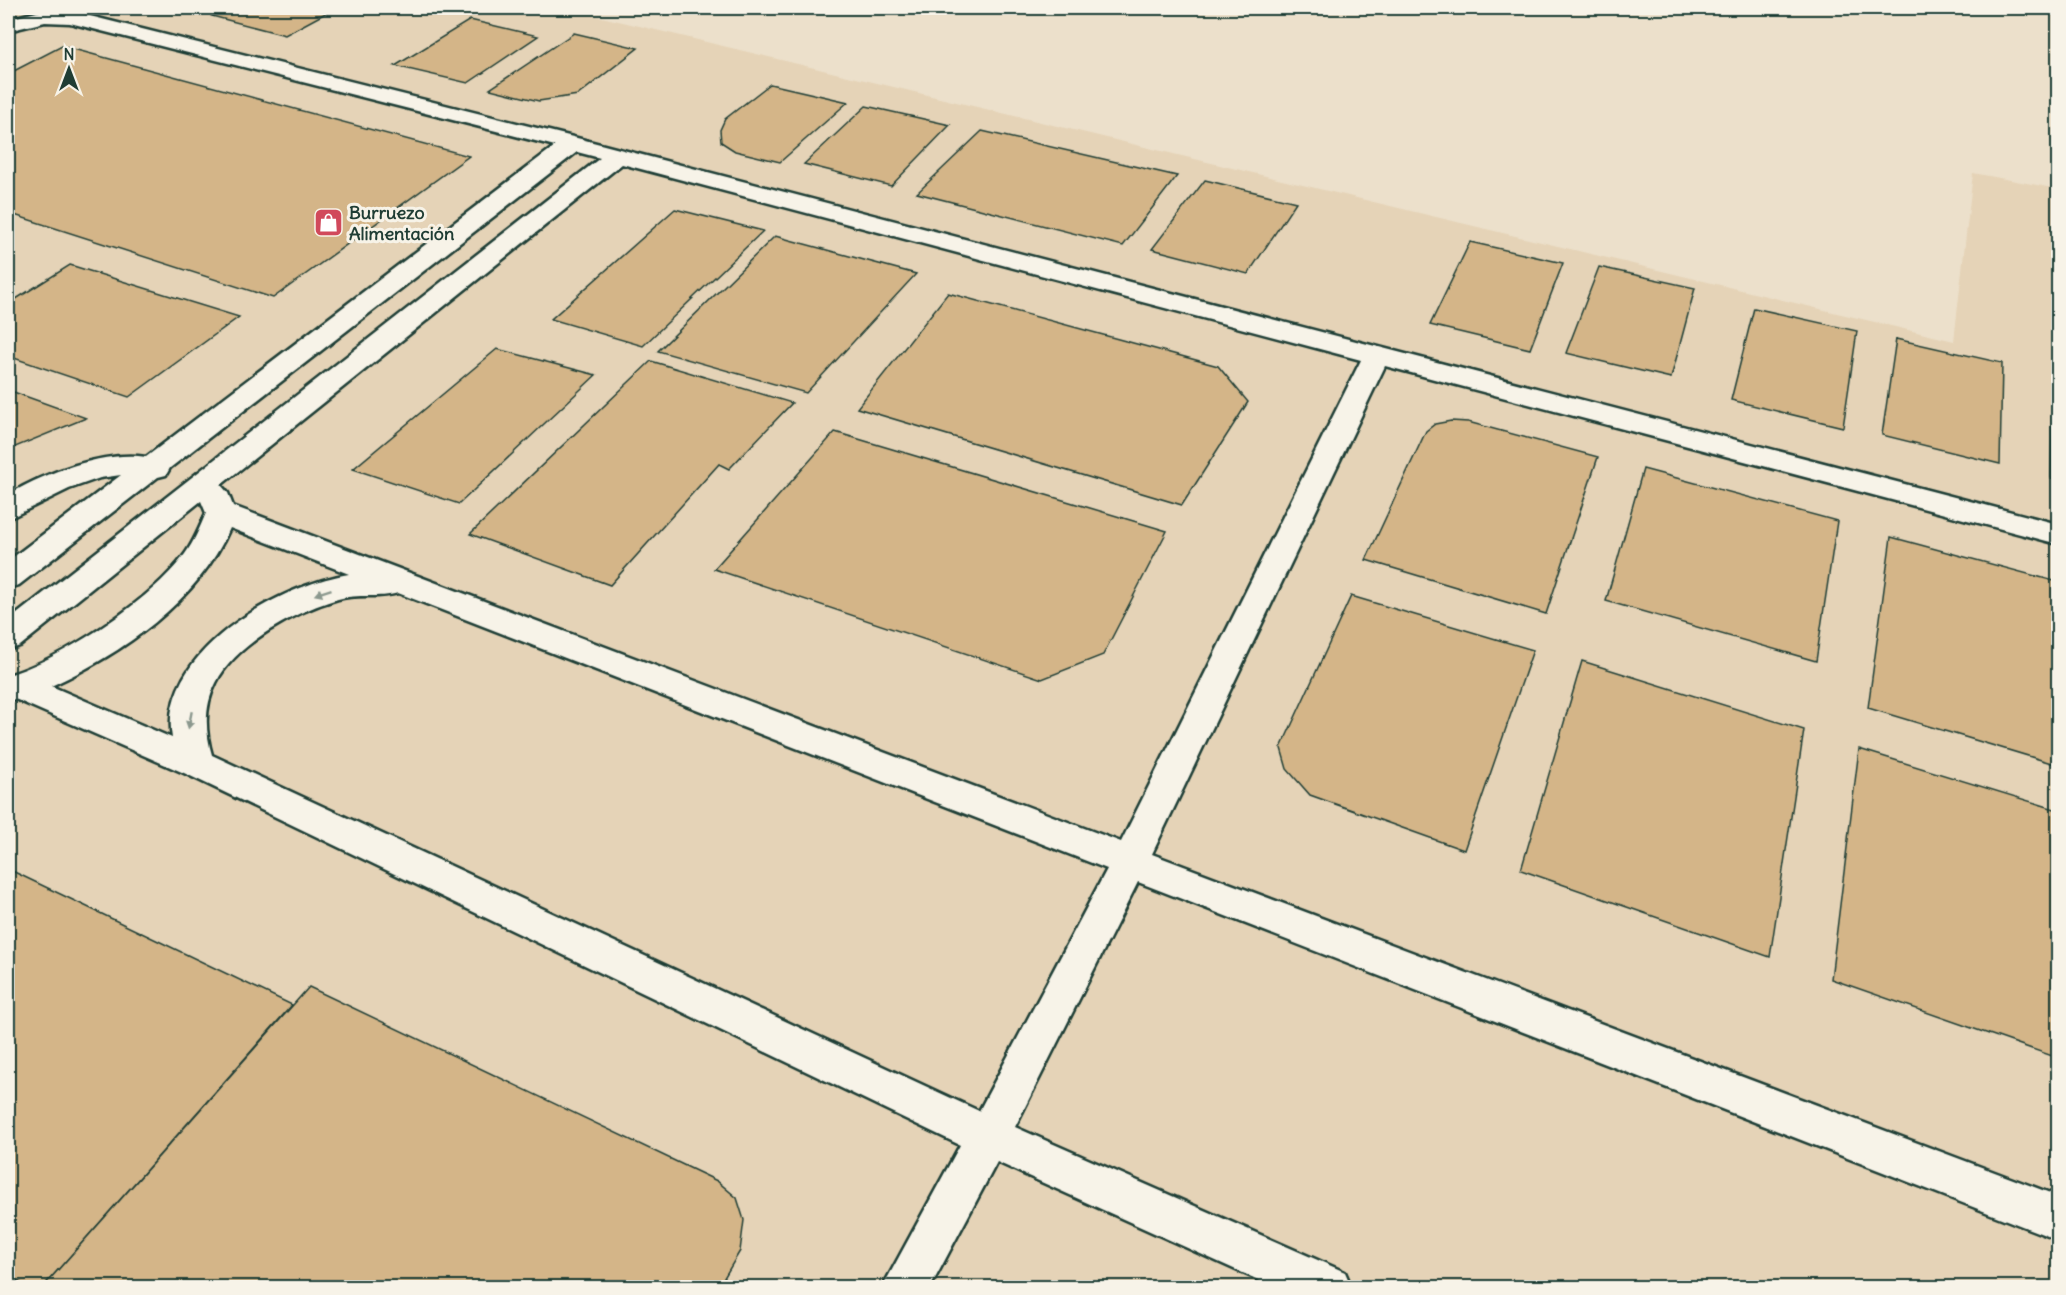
<svg xmlns="http://www.w3.org/2000/svg" width="2066" height="1295" viewBox="0 0 2066 1295" font-family="Delius,sans-serif">
  <style>
    .built { fill: #e5d3b7 }
    .building { fill: #d4b588; stroke: #1f3d34; stroke-width: 1.5 }
    .lines { fill: none; stroke-linecap: round; stroke-linejoin: round }
    .minor-casing { stroke: #1f3d34; stroke-width: 5 }
    .minor { fill: #f7f3e8; fill-rule: evenodd }
    .oneway { fill: #8b988e }
    .labels { text-anchor: middle; stroke-width: 6; stroke-linejoin: round; paint-order: stroke }
    .far-poi-label { font-size: 18px; font-weight: bold; fill: #1f3d34; stroke: #f7f3e8; text-anchor: start }
  </style>
  <rect width="100%" height="100%" fill="#ece0cb"/>
  <filter id="ink" filterUnits="userSpaceOnUse"><feTurbulence type="fractalNoise" baseFrequency=".0167" numOctaves="2"/><feDisplacementMap in="SourceGraphic" scale="12" xChannelSelector="R" yChannelSelector="G"/><feConvolveMatrix kernelMatrix="1 2 1 2 8 2 1 2 1" color-interpolation-filters="sRGB"/></filter>
  <g filter="url(#ink)">
    <!-- built -->
    <path class="built" d="M8 8H564L1954 341 1973 173 2058 189V1287H8Z"/>
    <!-- building -->
    <g class="building">
      <path d="M228 8H335L285 35 212 16Z"/>
      <path d="M470 20 538 36 468 83 395 66Z"/>
      <path d="M574 33 638 48 578 95 539 101 490 89Z"/>
      <path d="M62 46 469 156 273 298 8 213V74Z"/>
      <path d="M770 84 848 102 780 162 735 151 721 142 720 130 725 119Z"/>
      <path d="M866 106 950 125 891 186 804 164Z"/>
      <path d="M982 131 1177 176 1123 246 917 193Z"/>
      <path d="M1205 180 1296 202 1248 274 1152 249Z"/>
      <path d="M675 209 763 231 643 346 551 319Z"/>
      <path d="M775 236 916 274 806 393 658 351Z"/>
      <path d="M1470 242 1563 263 1530 349 1430 325Z"/>
      <path d="M70 265 239 317 129 397 8 356V304Z"/>
      <path d="M1599 267 1695 288 1671 378 1566 353Z"/>
      <path d="M948 293 1218 366 1248 402 1182 505 857 408Z"/>
      <path d="M1754 308 1857 331 1843 427 1731 400Z"/>
      <path d="M1896 339 2002 363 2000 464 1882 435Z"/>
      <path d="M497 349 596 375 459 504 353 469Z"/>
      <path d="M651 361 792 403 729 469 719 464 610 585 470 534Z"/>
      <path d="M2053 375 2058 377V480L2051 478Z"/>
      <path d="M8 390 86 418 8 450Z"/>
      <path d="M1451 421 1468 422 1598 457 1546 614 1366 560 1426 431 1435 424Z"/>
      <path d="M835 432 1167 531 1103 655 1042 679 714 569Z"/>
      <path d="M1643 469 1837 521 1816 661 1606 601Z"/>
      <path d="M1891 537 2058 582V765L1868 708Z"/>
      <path d="M1351 596 1533 650 1464 850 1310 795 1287 769 1281 748Z"/>
      <path d="M1582 661 1804 730 1770 957 1521 870Z"/>
      <path d="M1859 749 2058 810V1058L1831 979Z"/>
      <path d="M8 869 292 1005 42 1288H29L8 1275Z"/>
      <path d="M309 987 717 1181 737 1198 744 1220 740 1251 718 1288H42Z"/>
    </g>
    <g class="lines">
      <defs>
        <path id="minor" d="M45 10 70 11 581 139 2058 524V544L1385 366 1152 854 2058 1196V1240L1138 882 1015 1127 1345 1272 1352 1288H1276L997 1162 930 1288H882L960 1145 184 773 15 699 8 701V675C62 659 152 600 185 554 194 542 200 527 206 513L201 501 20 646 8 650V621L600 158 577 152 170 468 166 475 158 477 19 585 8 588V561L121 475 100 478 69 489 8 519V495C42 474 104 450 146 457L555 146 70 23 45 22 8 31V19ZM622 164 1361 360 1121 842 233 506 228 493 221 485ZM230 528 349 574C279 585 157 653 172 738L51 686C122 654 198 601 230 528ZM398 593 1107 869 979 1111 212 755C205 731 204 706 216 683 235 644 298 610 338 599 358 593 379 599 398 593Z"/>
      </defs>
      <!-- minor casing -->
      <use href="#minor" class="minor-casing"/>
      <!-- minor -->
      <use href="#minor" class="minor"/>
    </g>
    <!-- one-way arrows -->
    <defs><path id="oneway-solid" d="M-6-.8H1V-3.2L6.5 0L1 3.2V.8H-6Z" transform="scale(1.5)"/></defs>
    <g class="oneway">
      <use href="#oneway-solid" transform="translate(323 592) rotate(161)"/>
      <use href="#oneway-solid" transform="translate(190 720) rotate(101)"/>
    </g>
  </g>
  <!-- icons -->
  <defs>
    <symbol id="shop-square" viewBox="-11 -11 22 22"><rect x="-9" y="-9" width="18" height="18" rx="4" fill="#d1495b" stroke="#f7f3e8"/><path d="M-5-2.5h2.3a2.7 3.5 0 0 1 5.4 0H5L5.5 6h-11ZM-1.5-2.5h3a1.5 2.3 0 0 0-3 0Z" fill="#fff"/></symbol>
  </defs>
  <g fill-rule="evenodd">
    <use href="#shop-square" x="312" y="206" width="33" height="33"/>
  </g>
  <g class="labels">
    <!-- far-poi labels -->
    <g class="far-poi-label">
      <text x="349" y="219">Burruezo<tspan x="349" dy="21">Alimentación</tspan></text>
    </g>
  </g>
  <!-- margin -->
  <rect width="2066" height="1295" fill="none" stroke="#f7f3e8" stroke-width="30"/>
  <rect x="15" y="15" width="2036" height="1265" fill="none" stroke="#1f3d34" stroke-width="2" filter="url(#ink)"/>
  <!-- north arrow -->
  <g transform="translate(69 69)" stroke="#f7f3e8" stroke-width="4.5" paint-order="stroke">
  <path d="M0-4.5L10 22L0 15L-10 22Z" fill="#1f3d34"/>
  <text y="-9" font-size="16" font-weight="bold" text-anchor="middle" fill="#1f3d34">N</text>
  </g>
</svg>
